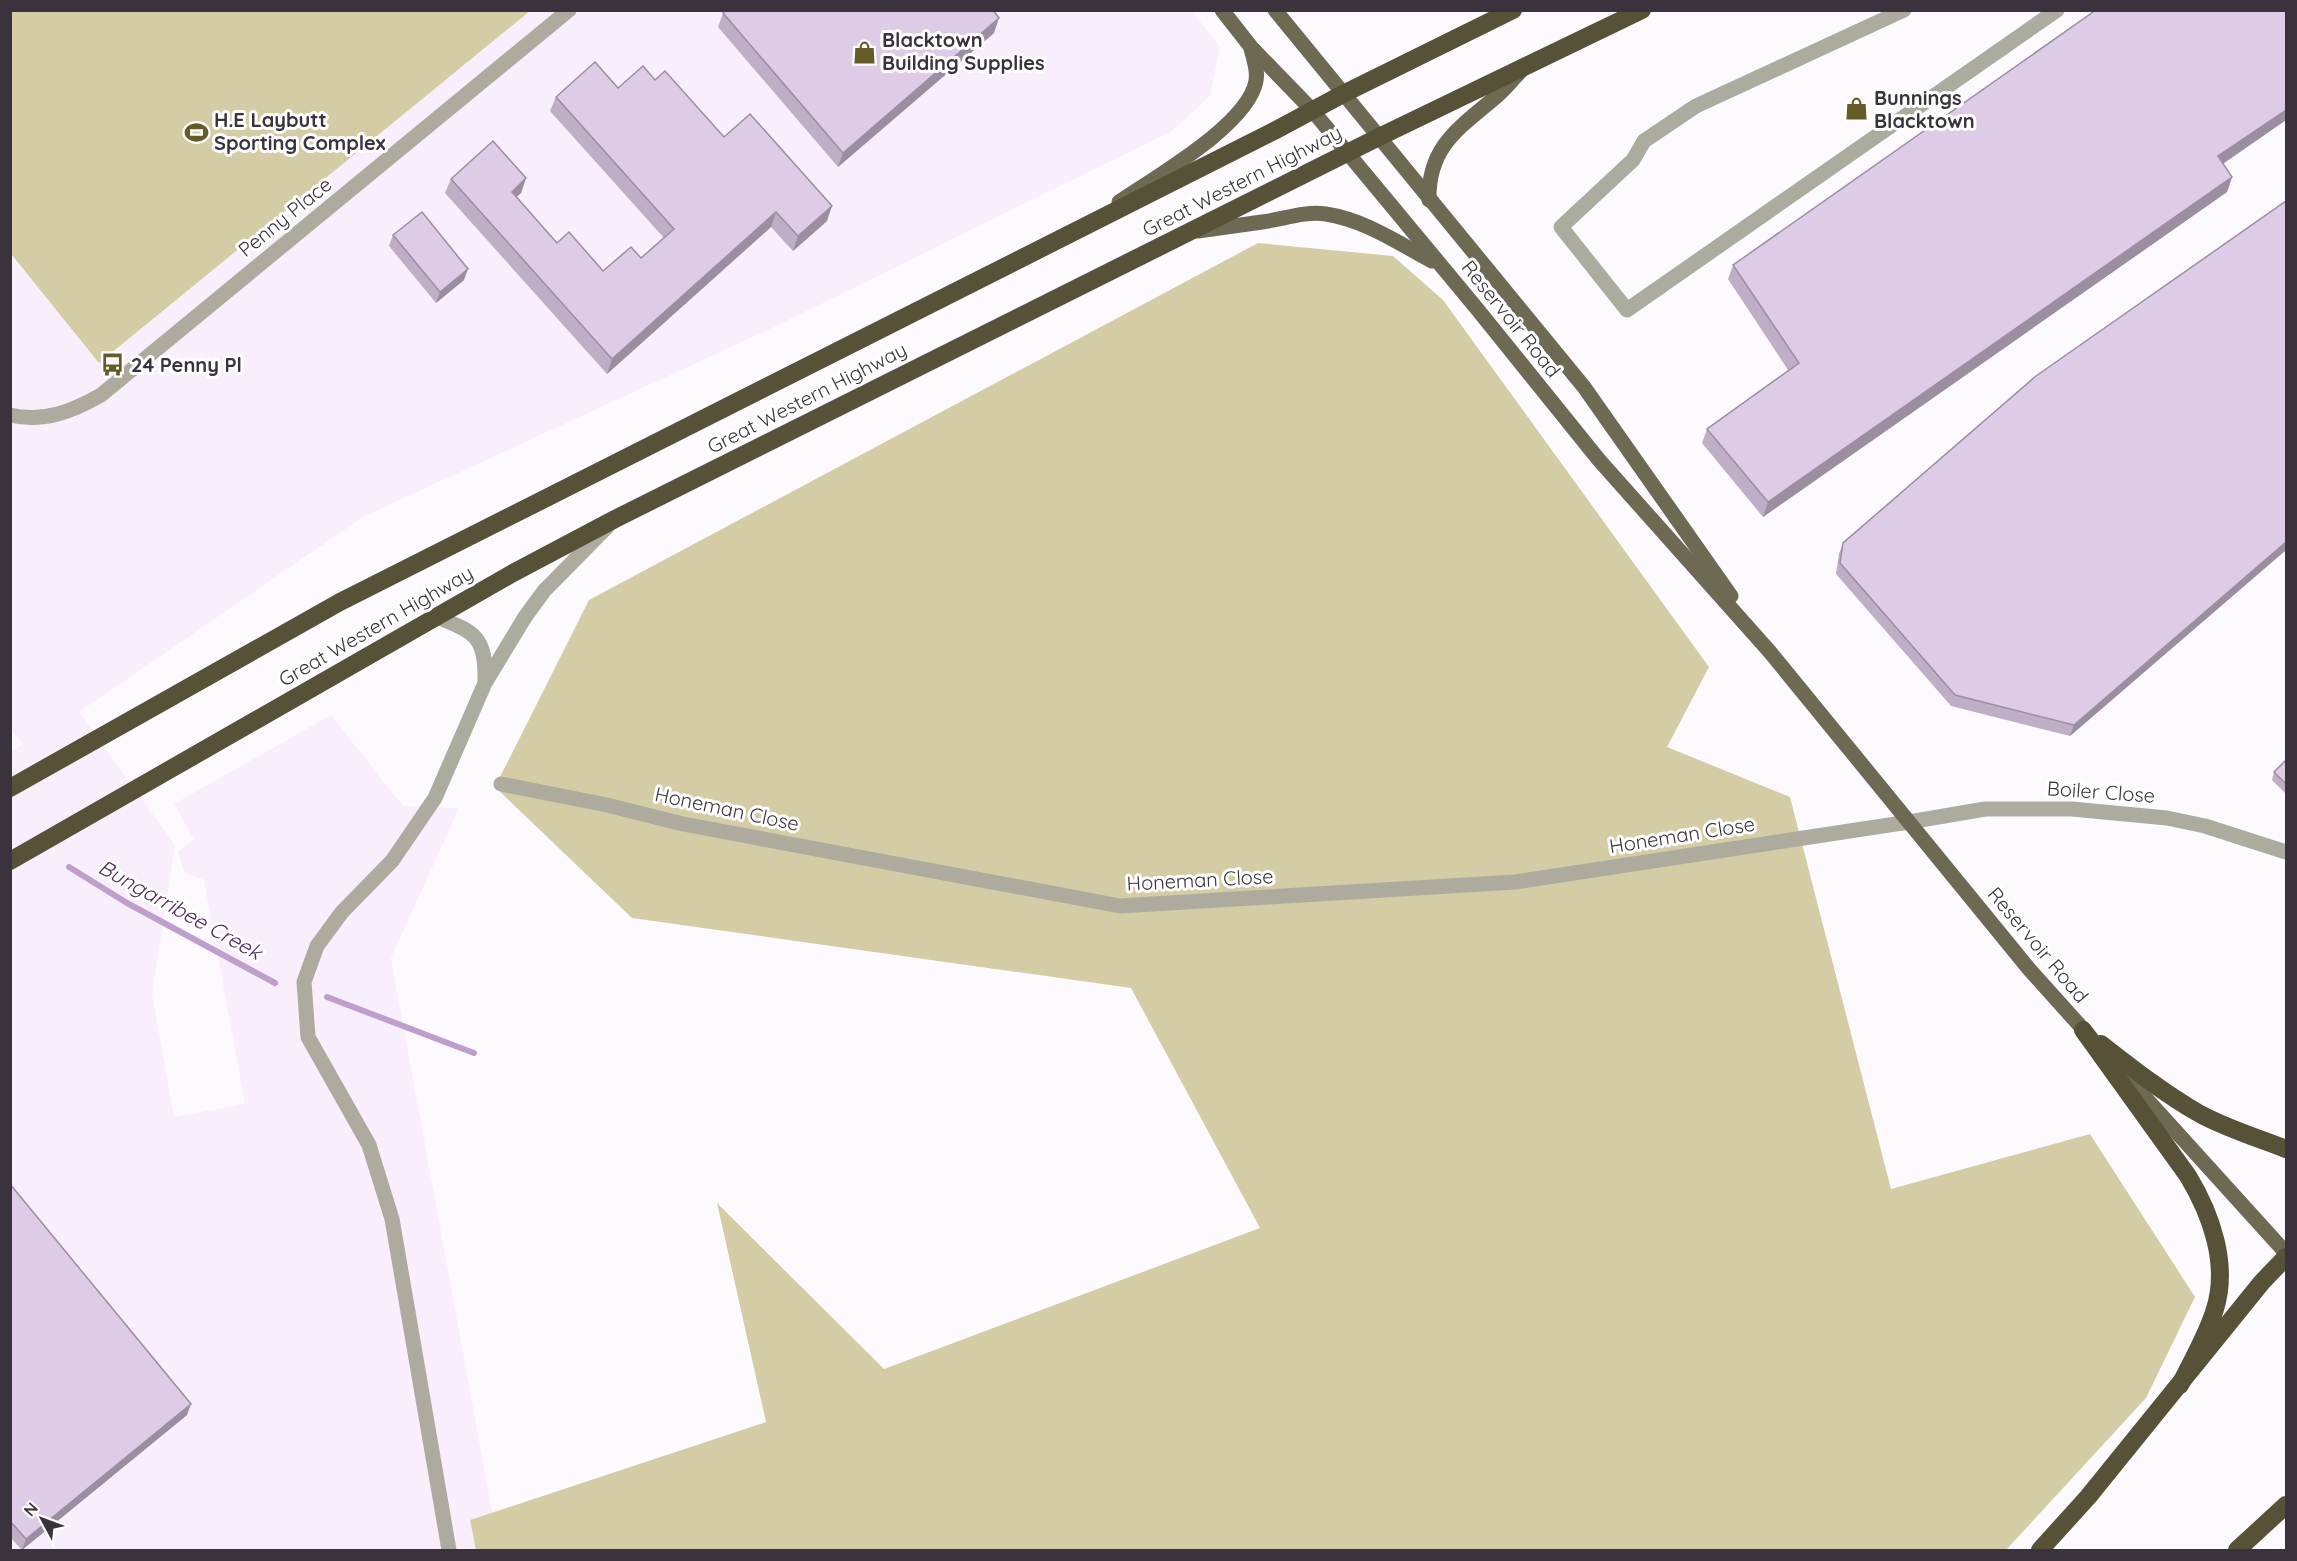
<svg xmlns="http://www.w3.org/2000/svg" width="2297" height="1561" viewBox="0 0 2297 1561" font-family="Quicksand,sans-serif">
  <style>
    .built { fill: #f8eefc }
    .green { fill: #d3cca5 }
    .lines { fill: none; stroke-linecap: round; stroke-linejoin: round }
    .stream { stroke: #bd9ecc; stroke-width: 6 }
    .minor { stroke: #adab9e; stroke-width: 15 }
    .major { stroke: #6d6952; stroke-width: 15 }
    .highway { stroke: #575237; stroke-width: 18 }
    .wall { fill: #bfafc6 }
    .shaded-wall { fill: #9b8ea1 }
    .building { fill: #decbe6; stroke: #9b8ea1; stroke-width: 1.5 }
    .labels { text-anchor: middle; stroke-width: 6; stroke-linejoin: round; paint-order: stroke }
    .poi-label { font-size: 20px; font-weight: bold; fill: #3a333e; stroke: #fff; text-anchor: start }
    .street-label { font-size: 20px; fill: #3a333e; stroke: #fff }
    .water-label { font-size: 21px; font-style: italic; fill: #522a63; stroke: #fff }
  </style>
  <rect width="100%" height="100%" fill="#fdfaff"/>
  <!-- built -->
  <path class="built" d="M530 11H1192L1220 47 1210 96 1172 131 770 329 363 517 79 712 175 845 152 994 174 1117 245 1104 204 880 184 872 178 851 194 839 174 804 331 715 403 806 459 808 391 958 499 1550H11L10 752 23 744 10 729V254L99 363Z"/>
  <!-- green -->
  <g class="green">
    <path d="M10 11 11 10 530 11 99 363 11 254Z"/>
    <path d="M1258 243 1393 256 1443 300 1709 667 1667 747 1790 797 1891 1189 2090 1134 2195 1297 2146 1398 2006 1550H476L470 1520 766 1422 717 1203 884 1369 1260 1228 1131 988 632 918 495 787 589 600Z"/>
  </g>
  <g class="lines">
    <!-- stream -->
    <g class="stream">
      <path d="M69 867 127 903 275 983"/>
      <path d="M327 997 474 1053"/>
    </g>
    <!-- minor -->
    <g class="minor">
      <path d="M1904 10 1696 106 1644 141 1633 160 1561 227 1627 310 2057 10"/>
      <path d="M10 415C44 423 73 411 101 395L569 10"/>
      <path d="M437 617C474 632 486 636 485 680"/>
      <path d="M501 784 607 805 683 824 1120 906 1515 882 1909 822 1985 809H2072L2167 818 2205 826 2286 852"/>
      <path d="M449 1550 392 1219 369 1145 308 1037 304 982 317 946 342 912 392 861 435 798 485 683 525 617 544 591 607 527"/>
    </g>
    <!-- major -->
    <g class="major">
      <path d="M1222 10 1251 47 1312 110 1478 310 1599 460 1770 652 2029 969 2091 1038"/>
      <path d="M1275 10 1584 387 1731 596"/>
      <path d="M1429 200C1428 145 1461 127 1498 95 1506 88 1513 79 1521 71"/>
      <path d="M1119 202C1155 177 1248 125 1256 81 1258 71 1254 59 1251 49"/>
      <path d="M1198 231C1219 228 1241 225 1262 222 1284 219 1304 211 1326 214 1365 220 1398 243 1432 261"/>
      <path d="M2123 1073 2286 1253"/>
    </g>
    <!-- highway -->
    <g class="highway">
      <path d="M10 788 340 602 1274 131 1343 94 1513 10"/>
      <path d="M10 861 513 573 615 519 1379 137 1642 10"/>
      <path d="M2083 1030 2188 1176C2211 1214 2229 1264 2215 1309 2207 1336 2192 1360 2180 1385"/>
      <path d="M2101 1044C2133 1069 2165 1094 2200 1114 2228 1129 2258 1138 2286 1149"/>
      <path d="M2040 1550 2088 1497 2262 1282 2286 1257"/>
      <path d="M2237 1550 2286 1505"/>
    </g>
  </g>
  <!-- wall -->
  <g class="wall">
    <path d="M2286 10V120L2223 164 2232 177 2227 192 1763 517 1702 443 1707 429 1788 370 1728 279 1733 265Z"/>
    <path d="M723 13 994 33 838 167 718 27Z"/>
    <path d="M655 80 827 221 793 251 771 227 607 374 445 193 451 179 526 178 521 193 516 197 557 243 603 271 641 258 664 238 550 111 556 97 618 88Z"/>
    <path d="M2286 201V550L2070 736 1951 706 1836 574 1839 554 1843 543Z"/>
    <path d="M393 235 464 280 436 303 389 246Z"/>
    <path d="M2286 760V794L2272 780 2274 772Z"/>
    <path d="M10 1184 187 1415 22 1550 10 1537Z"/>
  </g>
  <!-- shaded-wall -->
  <g class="shaded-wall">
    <path d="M999 18 994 33 838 167 843 153Z"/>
    <path d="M2286 110V120L2212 171 2218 156Z"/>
    <path d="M2232 177 2227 192 1763 517 1768 502Z"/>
    <path d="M526 178 521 193 506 207 512 192Z"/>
    <path d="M832 206 827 221 793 251 798 236Z"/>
    <path d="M776 212 771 227 607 374 612 359Z"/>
    <path d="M468 269 464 280 436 303 440 292Z"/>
    <path d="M2286 542V550L2070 736 2074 725Z"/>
    <path d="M191 1404 187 1415 22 1550 26 1539Z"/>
  </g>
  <!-- building -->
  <g class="building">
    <path d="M726 10H993L999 18 843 153 723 13Z"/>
    <path d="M2096 10H2286V110L2218 156 2232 177 1768 502 1707 429 1799 363 1733 265Z"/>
    <path d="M595 62 618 88 643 66 655 80 665 71 724 137 750 114 832 206 798 236 776 212 612 359 451 179 493 141 526 178 512 192 557 243 569 232 603 271 631 247 641 258 674 229 556 97Z"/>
    <path d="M2286 201V542L2074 725 1955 695 1840 563 1843 543 2036 376Z"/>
    <path d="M422 212 468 269 440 292 393 235Z"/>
    <path d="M2286 760V784L2274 772Z"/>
    <path d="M10 1184 191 1404 26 1539 10 1521Z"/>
  </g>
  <!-- icons -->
  <defs>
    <symbol id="shop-bare" viewBox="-9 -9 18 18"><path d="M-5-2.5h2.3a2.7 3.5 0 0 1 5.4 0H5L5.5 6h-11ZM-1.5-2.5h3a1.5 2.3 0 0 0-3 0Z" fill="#655b28" stroke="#fff" stroke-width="2.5" paint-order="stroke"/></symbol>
    <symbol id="stadium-bare" viewBox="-9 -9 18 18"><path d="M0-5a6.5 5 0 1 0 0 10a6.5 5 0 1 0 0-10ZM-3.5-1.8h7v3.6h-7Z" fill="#655b28" stroke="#fff" stroke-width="2.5" paint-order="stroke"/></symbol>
    <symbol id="bus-bare" viewBox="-9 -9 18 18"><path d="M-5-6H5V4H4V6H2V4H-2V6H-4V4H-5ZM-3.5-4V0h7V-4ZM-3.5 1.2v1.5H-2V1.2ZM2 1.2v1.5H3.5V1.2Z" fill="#655b28" stroke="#fff" stroke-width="2.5" paint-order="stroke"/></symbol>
  </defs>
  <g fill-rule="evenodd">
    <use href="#shop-bare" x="848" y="36" width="33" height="33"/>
    <use href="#shop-bare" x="1840" y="92" width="33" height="33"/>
    <use href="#stadium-bare" x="180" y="116" width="33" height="33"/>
    <use href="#bus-bare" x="96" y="348" width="33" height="33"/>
  </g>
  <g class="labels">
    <!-- poi labels -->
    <g class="poi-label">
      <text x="882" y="47">Blacktown<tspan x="882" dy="23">Building Supplies</tspan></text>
      <text x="1874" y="105">Bunnings<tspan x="1874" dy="23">Blacktown</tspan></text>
      <text x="214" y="127">H.E Laybutt<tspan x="214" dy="23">Sporting Complex</tspan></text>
      <text x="131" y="372">24 Penny Pl</text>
    </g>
    <!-- street labels -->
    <g class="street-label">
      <text transform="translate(1242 181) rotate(-27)" y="7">Great Western Highway</text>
      <text transform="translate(285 217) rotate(-39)" y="7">Penny Place</text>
      <text transform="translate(1511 319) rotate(51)" y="7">Reservoir Road</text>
      <text transform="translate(807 398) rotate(-27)" y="7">Great Western Highway</text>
      <text transform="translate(376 626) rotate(-30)" y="7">Great Western Highway</text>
      <text transform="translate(2101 792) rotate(4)" y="7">Boiler Close</text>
      <text transform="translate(727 809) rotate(12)" y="7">Honeman Close</text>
      <text transform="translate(1682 835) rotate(-9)" y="7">Honeman Close</text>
      <text transform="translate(1200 880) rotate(-3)" y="7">Honeman Close</text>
      <text transform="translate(2038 945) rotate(50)" y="7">Reservoir Road</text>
    </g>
    <!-- water labels -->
    <g class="water-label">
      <text transform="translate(180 910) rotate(29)" y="7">Bungarribee Creek</text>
    </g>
  </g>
  <!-- border -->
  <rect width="2297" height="1561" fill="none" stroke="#3a333e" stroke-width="24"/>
  <!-- north arrow -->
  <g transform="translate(42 1519) rotate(311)" stroke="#ffffff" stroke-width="4.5" paint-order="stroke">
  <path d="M0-4.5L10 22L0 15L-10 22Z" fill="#3a333e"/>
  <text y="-9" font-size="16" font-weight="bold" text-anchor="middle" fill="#3a333e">N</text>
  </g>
</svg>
